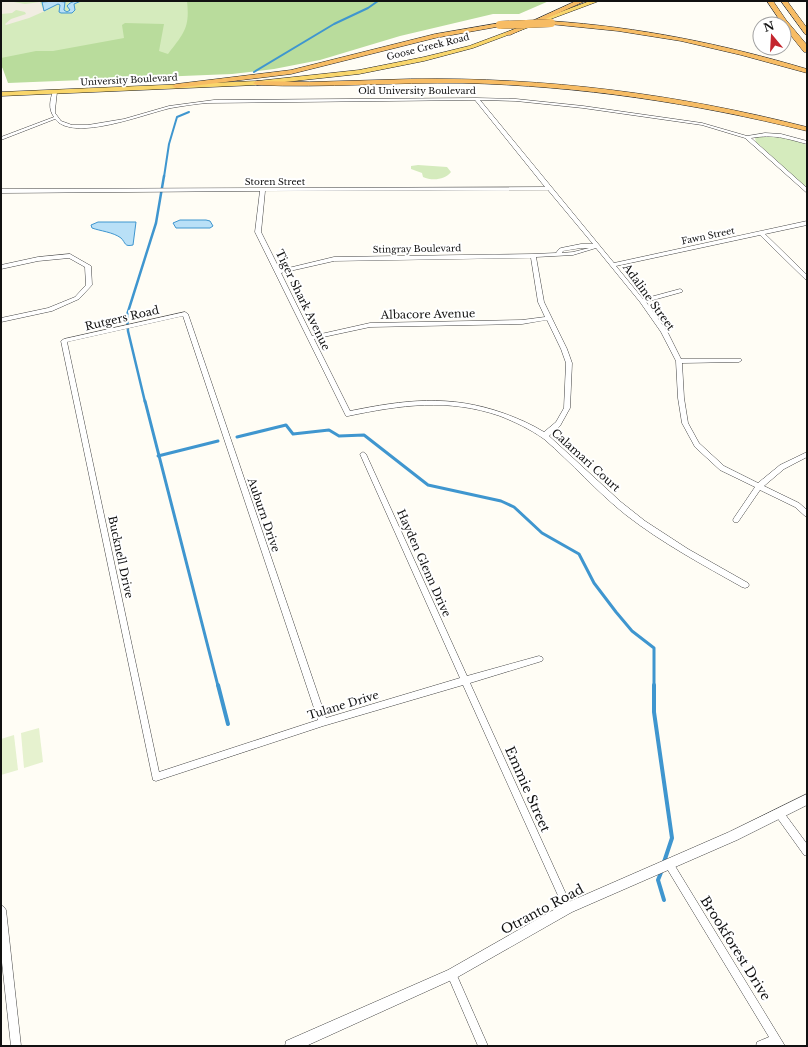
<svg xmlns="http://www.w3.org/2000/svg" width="808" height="1047" viewBox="0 0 808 1047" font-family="'Libre Baskerville',serif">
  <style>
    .green { fill: #d5ebbd }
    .forest { fill: #b9dc9c }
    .pitch { fill: #e6f2cf }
    .plaza { fill: #f1ede2 }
    .water { fill: #b9e0f7; stroke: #3f96cf }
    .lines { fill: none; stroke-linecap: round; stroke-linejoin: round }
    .stream-far3 { stroke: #3f96cf; stroke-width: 2 }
    .stream-far2 { stroke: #3f96cf; stroke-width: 2.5 }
    .stream-far1 { stroke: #3f96cf; stroke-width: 3 }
    .stream { stroke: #3f96cf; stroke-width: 4 }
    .minor-casing { stroke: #444; stroke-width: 1 }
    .tertiary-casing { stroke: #444; stroke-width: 1 }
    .primary-casing { stroke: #222; stroke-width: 1 }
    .trunk-casing { stroke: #222; stroke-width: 1 }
    .minor { fill: #fff; fill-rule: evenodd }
    .tertiary { fill: #fff; fill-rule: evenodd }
    .primary { fill: #f9d66b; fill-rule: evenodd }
    .trunk { fill: #f7bc64; fill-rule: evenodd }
    .trunk-bridge-casing { stroke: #222; stroke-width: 8; stroke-linecap: butt }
    .trunk-bridge { stroke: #f7bc64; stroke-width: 8 }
    .labels { text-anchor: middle; stroke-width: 4; stroke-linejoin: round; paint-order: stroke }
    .far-street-label { font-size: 9px; fill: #111; stroke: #fff }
    .street-label { font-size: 11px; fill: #111; stroke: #fff }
    .near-street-label { font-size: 13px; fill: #111; stroke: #fff }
  </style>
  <rect width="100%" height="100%" fill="#fffdf5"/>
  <!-- green -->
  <g class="green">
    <path d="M1 1H276L186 65 1 68Z"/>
    <path d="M761 136 791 139 807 145V188L756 142 755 138Z"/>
    <path d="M418 165 447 167 451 172C445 180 432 181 423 177L422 173 411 169V166Z"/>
  </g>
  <!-- forest -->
  <path class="forest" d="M187 1H549L519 14H493L400 36 320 60 274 69 232 74 8 83 1 64V58L36 51H53L124 38 122 25 125 23 164 24 159 51 168 54C184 33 190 28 187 1Z"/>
  <!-- pitch -->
  <g class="pitch">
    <path d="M39 728 43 762 24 768 21 733Z"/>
    <path d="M14 735 18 770 1 775V739Z"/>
  </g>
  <!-- plaza -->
  <path class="plaza" d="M8 1 25 4 40 2 44 11 54 7 29 18 6 25 5 24 11 19 26 14 25 12 16 10 12 13 1 14V2Z"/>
  <!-- water -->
  <g class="water">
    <path d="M55 1 65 2 64 10 67 12 70 10 67 6C71 1 76 1 81 1L74 4 75 10 72 13H61L59 12 60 5 58 4 44 11 42 2Z"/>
    <path d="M180 220H206L210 221 213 226 210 228H176L173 223Z"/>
    <path d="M98 222H136L133 245C124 247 126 243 121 238 113 232 100 231 92 228L91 225Z"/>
  </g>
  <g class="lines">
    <!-- stream-far3 -->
    <g class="stream-far3">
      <path d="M254 72 334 24 368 8 378 1"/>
      <path d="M164 177 169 144 177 117 189 112"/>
    </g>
    <!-- stream-far2 -->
    <path class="stream-far2" d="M145 402 128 331 127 315 156 223 164 176"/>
    <!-- stream-far1 -->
    <g class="stream-far1">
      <path d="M145 401 218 686"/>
      <path d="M237 437 286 425 293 434 329 430 339 436 364 435 428 485 501 501 514 507 542 533 579 554 594 583 616 612 632 631 654 648V686"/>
      <path d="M158 456 218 441"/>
    </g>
    <!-- stream -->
    <g class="stream">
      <path d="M218 685 228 724"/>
      <path d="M654 685V712L672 838 664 862"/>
      <path d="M662 870 658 880 664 900"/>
    </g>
    <defs>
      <g id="minor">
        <path d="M53 91 57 92 55 110V113L61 121 72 125H88L124 119 169 106 214 100 476 98 516 99 583 106 702 123 747 136 765 133 781 134 807 141V144C784 138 775 134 751 138L807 188V193L745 138 702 125 583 108 516 101 480 100 614 263 807 221V225L765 234 807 275V280L805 279 760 235 616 266 643 299 680 289 682 290V292L646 302 667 331 681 359H741L742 360 739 362 682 363 684 398 688 423 699 443 724 466 758 483 780 465 807 452V457L784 469 764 486 799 503 807 510V517L805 516 795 507 760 490 738 522H734L733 520 734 518 755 487 720 470 695 447 682 423 678 398 676 361 661 332 640 302 596 248 573 255 536 257 544 302 567 349 572 363 570 408 560 426 549 436 621 502 645 521 688 549 748 583 749 585 748 587 745 588 742 587C703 565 662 543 626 515 597 492 572 463 544 439 530 429 515 422 500 416 448 398 401 405 348 416H346L255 232 260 191 1 193V189L545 187 475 100 207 103C195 104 183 106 171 108 147 113 73 143 55 119L1 140V137L54 117C48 109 50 100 53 91ZM548 190 593 244H581L561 248 559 249 556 253 533 254 334 257 280 270 261 232 265 191ZM581 248H589L573 252 562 253 563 251ZM531 258 538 302 545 317 522 320 370 323 312 336 281 273 334 261ZM547 320 561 349 566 363 564 408 556 422 544 432C531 424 517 418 503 413 449 394 404 400 350 411L314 339 370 327 522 324Z"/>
        <path d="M70 254 91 266 92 285 79 299 52 311 1 322V318L48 308 75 297 86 285 85 267 69 258 38 261 1 269V265L38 257Z"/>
        <path d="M185 312 188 314 326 718 460 678 360 454 363 452 366 454 467 676 539 656 542 657 543 659 542 661 470 683 571 905 573 908 571 911 568 913 565 911 463 685 323 726 156 781 153 780 61 341 64 339ZM183 316 318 720 159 772 67 342Z"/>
        <path d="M779 809 782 810 807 844V856L804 855 776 816 775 813 776 810Z"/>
        <path d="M669 859 672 861 785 1046H756L757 1042 769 1037 666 867 664 864 666 861Z"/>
        <path d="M1 905 4 907 6 910 21 1046H11L1 953Z"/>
        <path d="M452 969 455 971 488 1046H478L447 974 449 971Z"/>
      </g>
      <path id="tertiary" d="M807 794V805L737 840 572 912 456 978 306 1046H285L286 1041 448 970 564 904 729 832Z"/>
      <path id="primary" d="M590 1H599L473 48 424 61 359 74 257 85 1 96V92L257 81 359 70 424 57 469 46Z"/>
      <g id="trunk">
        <path d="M576 1H585L510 35 504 34Z"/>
        <path d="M767 1H773L786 20 807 45V52H804L784 27V24L781 22Z"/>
        <path d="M781 1H787L807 28V35L805 34Z"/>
        <path d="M551 21C639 27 723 44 807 69V73L741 55 681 41 618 31 549 24 548 23Z"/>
        <path d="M500 23 503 25 502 26 435 38 291 74 176 88 172 86 176 84 291 70 435 34Z"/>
        <path d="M411 79C546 77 677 94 807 127V131C694 103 580 86 463 83 394 82 326 88 257 85L253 83 257 81 309 82Z"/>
      </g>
    </defs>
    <!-- minor casing -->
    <use href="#minor" class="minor-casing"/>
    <!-- tertiary casing -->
    <use href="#tertiary" class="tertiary-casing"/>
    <!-- primary casing -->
    <use href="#primary" class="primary-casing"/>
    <!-- trunk casing -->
    <use href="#trunk" class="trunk-casing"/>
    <!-- minor -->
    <use href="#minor" class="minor"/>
    <!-- tertiary -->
    <use href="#tertiary" class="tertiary"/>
    <!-- primary -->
    <use href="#primary" class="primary"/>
    <!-- trunk -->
    <use href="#trunk" class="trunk"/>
    <defs>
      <path id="trunk-bridge" d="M500 25 551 23"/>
    </defs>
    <!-- trunk-bridge casing -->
    <use href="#trunk-bridge" class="trunk-bridge-casing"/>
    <!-- trunk-bridge -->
    <use href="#trunk-bridge" class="trunk-bridge"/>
  </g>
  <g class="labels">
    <!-- far-street labels -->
    <g class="far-street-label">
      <text transform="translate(428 47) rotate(-14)" y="3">Goose Creek Road</text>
      <text transform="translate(129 80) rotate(-3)" y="3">University Boulevard</text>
      <text x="417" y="94">Old University Boulevard</text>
      <text x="275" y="185">Storen Street</text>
      <text transform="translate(708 236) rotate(-12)" y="3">Fawn Street</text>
      <text transform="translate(417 249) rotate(-1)" y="3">Stingray Boulevard</text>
    </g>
    <!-- street labels -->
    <g class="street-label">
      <text transform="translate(649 297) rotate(54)" y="4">Adaline Street</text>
      <text transform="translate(303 300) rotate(64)" y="4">Tiger Shark Avenue</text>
      <text transform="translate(428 314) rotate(-1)" y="4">Albacore Avenue</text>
      <text transform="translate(122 318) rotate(-13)" y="4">Rutgers Road</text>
      <text transform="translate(586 460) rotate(42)" y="4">Calamari Court</text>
      <text transform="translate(264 515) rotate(71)" y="4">Auburn Drive</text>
      <text transform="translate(121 557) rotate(78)" y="4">Bucknell Drive</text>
      <text transform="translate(424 563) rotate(66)" y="4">Hayden Glenn Drive</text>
      <text transform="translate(343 705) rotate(-17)" y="4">Tulane Drive</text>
    </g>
    <!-- near-street labels -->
    <g class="near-street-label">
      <text transform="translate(528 789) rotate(66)" y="5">Emmie Street</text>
      <text transform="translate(542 909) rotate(-28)" y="5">Otranto Road</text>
      <text transform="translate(736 948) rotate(58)" y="5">Brookforest Drive</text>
    </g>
  </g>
  <!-- border -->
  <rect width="808" height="1047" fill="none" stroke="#111111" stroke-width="4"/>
  <!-- north arrow -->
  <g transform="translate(772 36) rotate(342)"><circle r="19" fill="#ffffff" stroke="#a0a0a0"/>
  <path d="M0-3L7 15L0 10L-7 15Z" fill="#c4262e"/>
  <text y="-6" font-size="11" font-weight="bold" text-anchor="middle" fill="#111111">N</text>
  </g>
</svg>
